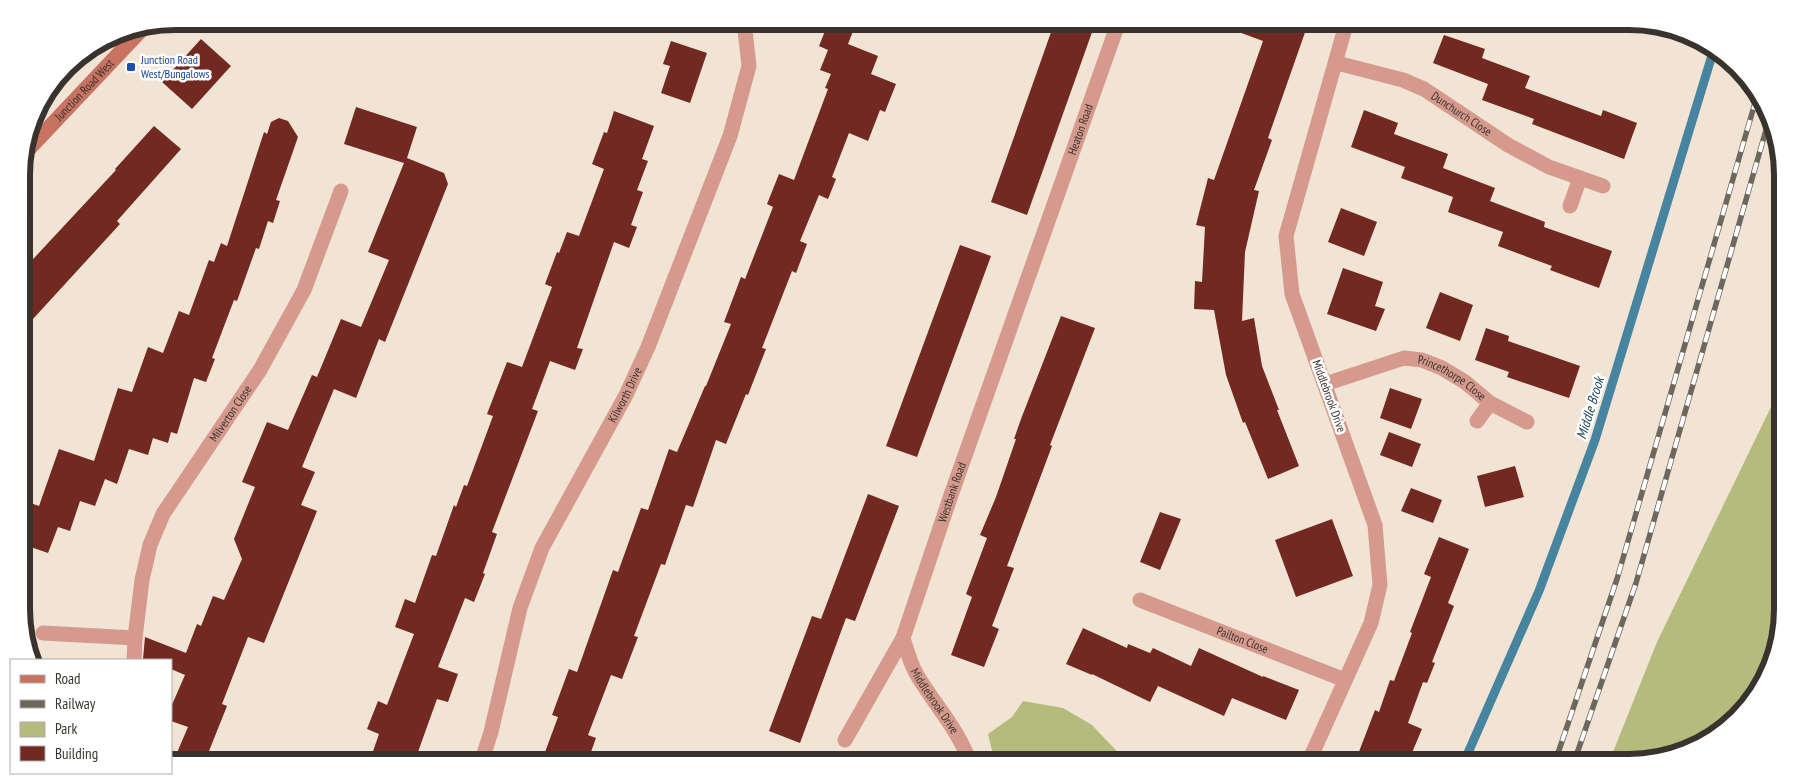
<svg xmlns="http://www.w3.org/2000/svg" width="1804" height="784" viewBox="0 0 1804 784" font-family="'PT Sans Narrow',sans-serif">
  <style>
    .green { fill: #b5ba7d }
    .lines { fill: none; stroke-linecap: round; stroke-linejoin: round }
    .stream { stroke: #47849f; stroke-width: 9 }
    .building { fill: #722921 }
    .street { stroke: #d59a8d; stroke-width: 15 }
    .secondary { stroke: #c87261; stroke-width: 15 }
    .rail-casing { stroke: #6e675e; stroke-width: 5.5 }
    .rail { stroke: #fff; stroke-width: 4; stroke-dasharray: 11; stroke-linecap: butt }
    .transit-dot { fill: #1a4fb4; stroke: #fff; stroke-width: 2 }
    .labels { text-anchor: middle; stroke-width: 5; stroke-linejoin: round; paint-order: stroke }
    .transit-label { font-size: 12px; fill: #164399; stroke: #fff; text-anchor: start }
    .street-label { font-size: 12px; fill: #38332d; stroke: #fff }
    .water-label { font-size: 14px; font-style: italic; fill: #204759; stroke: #fff }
    .rim { fill: none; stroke: #38332d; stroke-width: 6 }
  </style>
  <rect width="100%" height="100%" fill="#f1e4d4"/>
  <!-- green -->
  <g class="green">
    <path d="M1771 407 1782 409 1783 609 1771 668 1751 703 1715 737 1639 762H1609L1657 642Z"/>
    <path d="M1023 701 1063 708 1092 725 1128 763H995L988 734 1012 717Z"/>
  </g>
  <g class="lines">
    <!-- stream -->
    <path class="stream" d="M1464 762 1539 591 1595 440 1713 52"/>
  </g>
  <!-- building -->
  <g class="building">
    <path d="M829 21H857L848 44 878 56 871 74 896 84 885 112 880 110 868 141 849 133 832 177 836 179 828 199 819 195 800 241 807 244 796 273 792 271 762 348 766 349 748 395 746 394 726 444 716 440 693 507 686 505 665 565 661 564 634 636 638 637 622 679 611 675 588 735 596 738 587 763H541L558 717 552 715 569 669 577 672 613 570 618 572 641 508 648 510 669 449 677 452 705 386H706L731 324 724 322 741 277 745 279 773 207 767 204 779 174 794 180 828 89 825 88 831 74 820 70 828 50 819 46Z"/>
    <path d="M1055 21H1096L1027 215 991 202Z"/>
    <path d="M1217 21H1309L1268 138 1272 140 1254 190 1259 191 1245 252 1242 321 1254 318 1262 366 1279 410H1277L1299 466 1268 479 1245 422 1243 423 1226 375 1214 310 1194 309 1195 281 1202 282 1205 227 1196 225 1208 178 1214 180 1263 41 1217 24Z"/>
    <path d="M1444 35 1485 49 1482 58 1530 76 1525 88 1601 116 1603 110 1637 123 1624 159 1532 124 1534 119 1482 100 1488 84 1433 63Z"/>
    <path d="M201 39 231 66 192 109 162 82Z"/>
    <path d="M671 41 707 53 690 103 661 93 670 66 663 64Z"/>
    <path d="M356 107 417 127 407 158 444 173 448 184 385 342 379 339 356 398 334 389 302 467 315 472 301 505 317 511 264 643 248 637 222 704 227 706 207 756 203 754 199 763 173 762 188 727 171 721V707L185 675 171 669V660H148L143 659 145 637 186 653 197 624 201 626 213 596 224 600 242 559 234 539 255 487 242 482 267 422 288 430 312 375 317 377 341 319 361 327 389 260 368 252 404 163 344 144Z"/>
    <path d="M1364 110 1398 123 1394 134 1448 154 1443 168 1495 188 1490 201 1545 222 1544 227 1612 251 1599 288 1550 270 1552 266 1498 246 1503 232 1448 212 1453 197 1401 178 1405 167 1351 147Z"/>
    <path d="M614 111 654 126 642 159 648 161 637 190 643 192 631 225 637 227 629 248 614 242 577 348 583 349 575 370 550 361 532 409 538 411 492 532 497 534 483 573 485 574 474 602 465 598 438 667 458 674 448 702 437 699 414 763H369L379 734 367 729 378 701 387 705 414 634 395 627 405 599 415 603 432 555 436 556 454 505 456 507 464 485 467 486 493 416 487 414 507 362 522 367 552 287 545 284 557 252 559 253 567 232 579 236 604 169 592 164 604 132 607 133Z"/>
    <path d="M279 118 288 121 298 137 276 200 280 201 273 223 268 221 259 249 256 248 237 301 234 300 212 358 215 359 206 382 194 378 177 434 171 432 168 443 153 438 148 455 129 449 117 484 105 479 95 506 80 501 70 531 58 527 48 553 22 544V500L39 506 59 449 94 461 118 388 132 392 148 347 163 353 179 311 189 315 209 260 214 262 221 243 227 246 264 132 267 134 271 122Z"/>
    <path d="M154 126 181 149 117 221 120 224 22 331V271L116 170 115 169Z"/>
    <path d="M1341 208 1377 222 1364 256 1328 242Z"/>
    <path d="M960 245 991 256 917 457 886 446Z"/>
    <path d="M1343 268 1383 282 1375 306 1385 309 1376 331 1327 314Z"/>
    <path d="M1440 292 1473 305 1460 341 1426 328Z"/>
    <path d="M1061 316 1095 328 1050 445 1052 446 1007 566 1014 568 992 626 999 629 984 667 951 655 972 597 966 594 987 538 980 535 996 497 1016 439H1014L1021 419Z"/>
    <path d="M1486 328 1509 336 1508 341 1580 366 1569 398 1507 377 1509 372 1475 360Z"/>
    <path d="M1390 388 1422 399 1411 429 1380 418Z"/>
    <path d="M1389 432 1421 444 1412 467 1380 455Z"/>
    <path d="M1515 466 1524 497 1485 507 1477 476Z"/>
    <path d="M1411 488 1442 500 1433 523 1401 511Z"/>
    <path d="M868 494 899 506 855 621 846 618 800 743 769 731 812 616 821 619Z"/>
    <path d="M1160 512 1181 519 1160 570 1140 562Z"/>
    <path d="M1332 519 1353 576 1296 597 1275 540Z"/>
    <path d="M1439 537 1469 549 1448 603 1454 606 1432 662 1435 663 1427 683 1423 682 1408 723 1422 729 1408 762H1355L1375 710 1379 712 1390 680 1394 681 1412 633 1410 632 1431 577 1424 574Z"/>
    <path d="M1083 628 1127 648 1128 644 1150 653 1153 648 1191 666 1199 648 1263 677V676L1299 690 1286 720 1232 698 1224 716 1158 686 1150 702 1092 674V675L1066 664Z"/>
  </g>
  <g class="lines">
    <!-- street -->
    <g class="street">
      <path id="s1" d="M1337 63 1403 80 1424 89 1508 145 1549 167 1603 186"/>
      <path d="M1570 206 1580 178"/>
      <path id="s2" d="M1325 384 1404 358 1422 360 1442 368 1465 382 1490 403 1527 422"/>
      <path d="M1477 421 1490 403"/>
      <path id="s3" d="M1140 600 1345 680"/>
      <path d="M43 633 135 638"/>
      <path id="s4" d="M903 638C907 651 910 663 917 675 934 704 959 730 970 763"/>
      <path id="s5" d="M134 660 135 638 142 580 150 545 163 514 260 370 304 290 341 191"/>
      <path id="s6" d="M845 740 903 638 951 495 1119 21"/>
      <path id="s7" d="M481 763 491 732 520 608 542 548 626 395 648 347 730 136 749 66 744 21"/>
      <path d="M1308 763 1371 623 1380 585 1375 525 1292 294 1286 236 1347 21"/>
    </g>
    <!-- secondary -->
    <path class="secondary" id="s8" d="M24 154 144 27"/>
    <defs>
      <g id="rail">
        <path d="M1555 762 1617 579 1757 96"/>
        <path d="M1574 762 1636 583 1768 123"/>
      </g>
    </defs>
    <!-- rail casing -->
    <use href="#rail" class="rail-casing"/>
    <!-- rail -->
    <use href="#rail" class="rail"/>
  </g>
  <!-- markers -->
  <rect class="transit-dot" x="126" y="62" width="10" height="10" rx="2.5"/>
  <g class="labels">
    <!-- transit labels -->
    <g class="transit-label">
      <text x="141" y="64">Junction Road<tspan x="141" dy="14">West/Bungalows</tspan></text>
    </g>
    <!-- street labels -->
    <g class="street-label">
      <text dy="4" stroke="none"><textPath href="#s8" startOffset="88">Junction Road West</textPath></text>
      <text dy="4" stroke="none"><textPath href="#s1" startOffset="136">Dunchurch Close</textPath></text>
      <text dy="4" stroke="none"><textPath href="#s6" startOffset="656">Heaton Road</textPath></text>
      <text dy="4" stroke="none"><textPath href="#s2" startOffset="136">Princethorpe Close</textPath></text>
      <text dy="4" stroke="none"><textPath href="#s7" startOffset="398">Kilworth Drive</textPath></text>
      <text transform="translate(1329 396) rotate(70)" y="4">Middlebrook Drive</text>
      <text dy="4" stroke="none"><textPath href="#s5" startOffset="271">Milverton Close</textPath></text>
      <text dy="4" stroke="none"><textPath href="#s6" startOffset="271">Westbank Road</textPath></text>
      <text dy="4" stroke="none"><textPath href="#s3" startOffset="110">Pailton Close</textPath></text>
      <text dy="4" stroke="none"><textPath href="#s4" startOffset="71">Middlebrook Drive</textPath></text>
    </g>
    <!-- water labels -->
    <g class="water-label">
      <text transform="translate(1590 408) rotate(-73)" y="5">Middle Brook</text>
    </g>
  </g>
  <!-- crop -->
  <path d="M0 0H1804V784H0ZM175 30H1629A145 145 0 0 1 1774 175V609A145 145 0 0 1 1629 754H175A145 145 0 0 1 30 609V175A145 145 0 0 1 175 30Z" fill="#fff" fill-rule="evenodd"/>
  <path class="rim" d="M175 30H1629A145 145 0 0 1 1774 175V609A145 145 0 0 1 1629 754H175A145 145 0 0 1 30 609V175A145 145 0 0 1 175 30Z"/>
  <!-- legend -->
  <rect x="10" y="659" width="162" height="115" fill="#ffffff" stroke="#afadab"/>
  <rect x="20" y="675" width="25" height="8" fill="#c87261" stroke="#afadab"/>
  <text x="55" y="684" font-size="15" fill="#38332d">Road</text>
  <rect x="20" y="700" width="25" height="8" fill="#6e675e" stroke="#afadab"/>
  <text x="55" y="709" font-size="15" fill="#38332d">Railway</text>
  <rect x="20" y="722" width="25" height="15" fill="#b5ba7d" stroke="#afadab"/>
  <text x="55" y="734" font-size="15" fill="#38332d">Park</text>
  <rect x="20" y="746" width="25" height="15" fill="#722921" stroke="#afadab"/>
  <text x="55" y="759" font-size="15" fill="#38332d">Building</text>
</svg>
